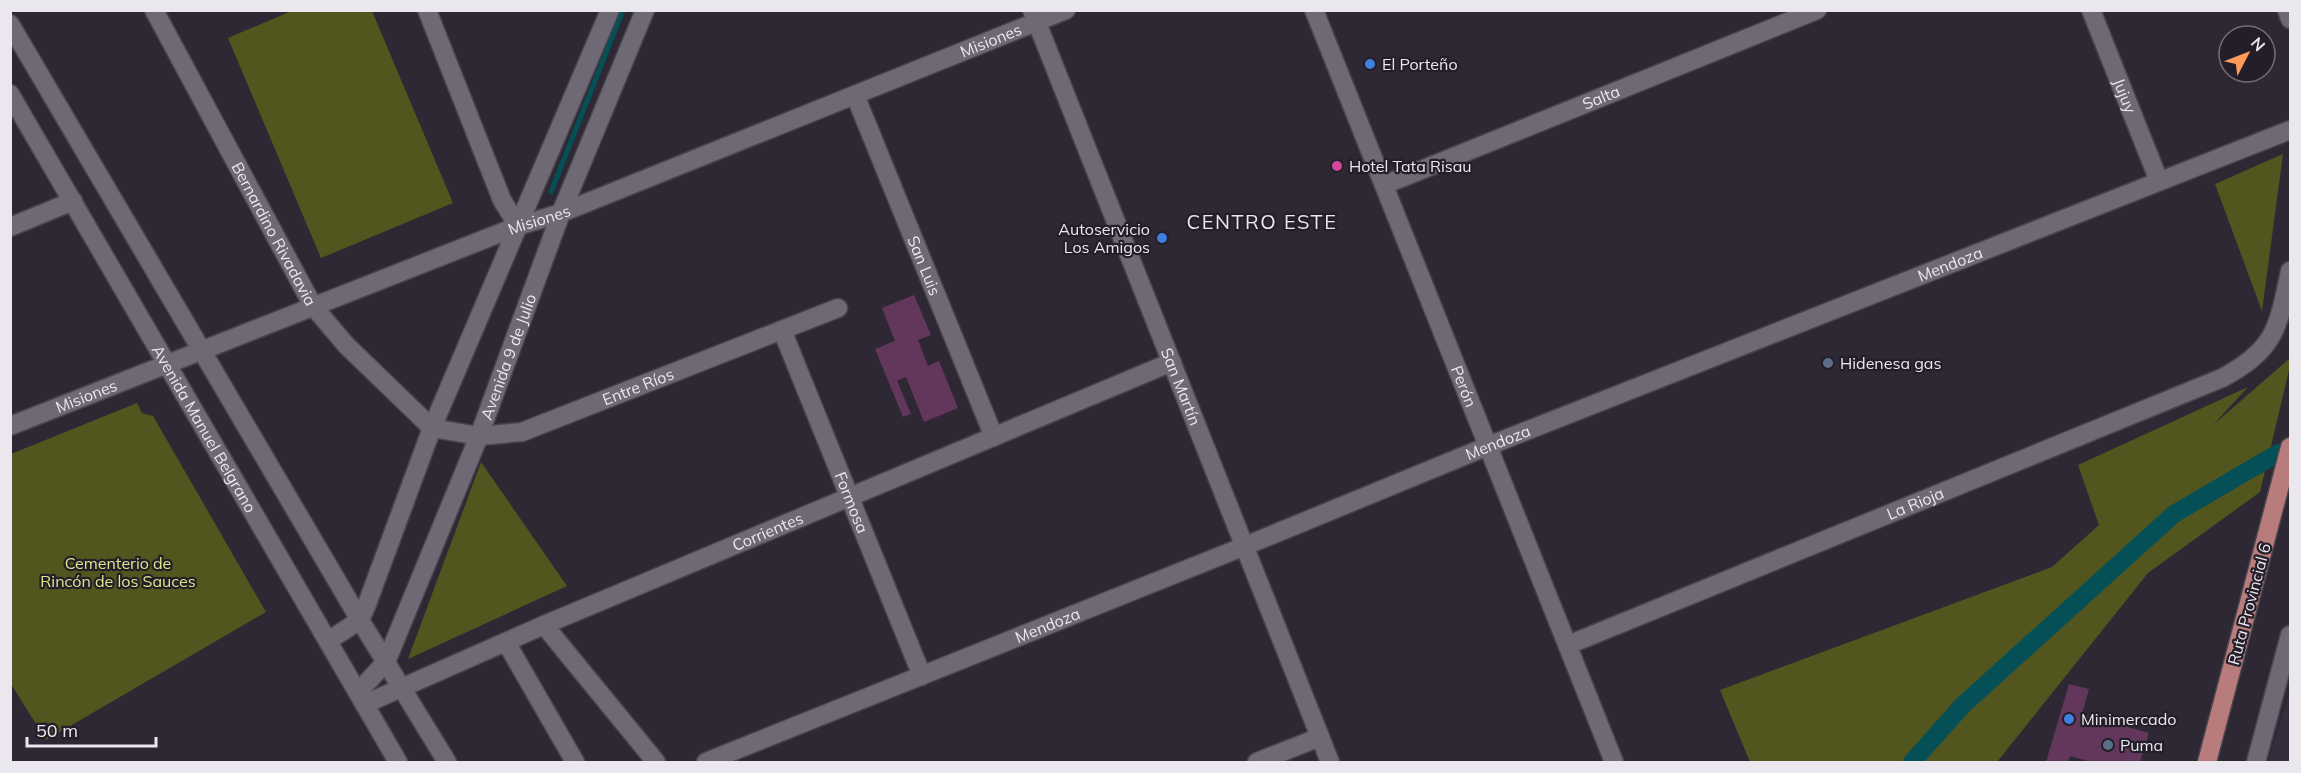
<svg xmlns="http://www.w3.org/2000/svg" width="2301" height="773" viewBox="0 0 2301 773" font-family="Mulish,sans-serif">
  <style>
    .built { fill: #352c3d }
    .green { fill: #52561e }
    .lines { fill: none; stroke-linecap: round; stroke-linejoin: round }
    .stream { stroke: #055056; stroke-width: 5 }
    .canal { stroke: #055056; stroke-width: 18 }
    .building { fill: #63375b }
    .minor-casing { stroke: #49444d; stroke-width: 21 }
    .major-casing { stroke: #49444d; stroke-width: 21 }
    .minor { stroke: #6f6875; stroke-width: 18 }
    .major { stroke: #b87c7d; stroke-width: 18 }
    .shop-dot { fill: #3f7fe0; stroke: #241e29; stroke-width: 2 }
    .hotel-dot { fill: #d1479c; stroke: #241e29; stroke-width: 2 }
    .service-dot { fill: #5c6f8a; stroke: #241e29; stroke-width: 2 }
    .labels { text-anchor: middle; stroke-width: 4.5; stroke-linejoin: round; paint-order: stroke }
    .street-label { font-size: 16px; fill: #ebe7ef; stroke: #241e29 }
    .poi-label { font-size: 16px; fill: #ebe7ef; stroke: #241e29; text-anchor: start }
    .park-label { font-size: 16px; fill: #dde68e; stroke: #241e29 }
    .quarter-label { font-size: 20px; letter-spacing: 1.5px; fill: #ebe7ef; stroke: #241e29 }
  </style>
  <rect width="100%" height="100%" fill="#2d2833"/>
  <!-- built -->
  <path class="built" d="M2290 691V762H2268Z"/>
  <!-- green -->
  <g class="green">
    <path d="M294 10 372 11 453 203 321 258 228 38Z"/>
    <path d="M2283 154 2262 311 2215 184Z"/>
    <path d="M2290 358V366L2260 492 2148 573 1997 762H1750L1720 690 2052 567 2099 525 2078 465 2248 387 2213 425Z"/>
    <path d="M137 403 142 413 153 416 266 612 46 740 11 684V454Z"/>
    <path d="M481 462 567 586 408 659Z"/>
  </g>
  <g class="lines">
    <!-- stream -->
    <path class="stream" d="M551 192 623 10"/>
    <!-- canal -->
    <path class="canal" d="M1912 762 1963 705 2174 514 2278 453 2290 450"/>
  </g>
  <!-- building -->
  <g class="building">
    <path d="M914 295 931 335 918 340 928 366 939 361 958 408 924 422 906 377 897 381 911 414 903 417 875 349 895 341 882 308Z"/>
    <path d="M2069 684 2089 689 2082 714 2149 733 2140 762H2092L2070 756 2068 762H2046Z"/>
  </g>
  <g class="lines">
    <defs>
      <g id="minor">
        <path id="s1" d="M154 10 313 306 346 345 432 428 479 436 522 432 838 308"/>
        <path d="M427 10 502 200 518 226"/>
        <path id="s2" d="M1032 10 1330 762"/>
        <path id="s3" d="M1314 10 1614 762"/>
        <path id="s4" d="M2091 10 2159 181"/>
        <path d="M2287 10 2290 19"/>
        <path d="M10 24 360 620 447 762"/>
        <path id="s5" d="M10 94 398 762"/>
        <path id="s6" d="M855 95 994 437"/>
        <path id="s7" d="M1384 185 1817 10"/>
        <path d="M10 227 73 201"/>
        <path id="s8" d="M782 330 922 676"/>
        <path id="s9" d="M10 426 518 226 561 213 1066 10"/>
        <path d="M544 625 656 762"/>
        <path d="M328 641 360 620 367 604 432 428 610 10"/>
        <path d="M506 642 575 762"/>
        <path id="s10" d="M1568 645 2222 378C2276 349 2278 328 2290 271"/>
        <path id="s11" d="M358 692 386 662 479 436 561 213 645 10"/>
        <path id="s12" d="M365 704 544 625 1172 362"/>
        <path id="s13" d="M706 762 1245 546 1488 446 2290 130"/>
        <path d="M1257 762 1320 737"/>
        <path d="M2256 762 2290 635"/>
      </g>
      <path id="major" d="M2207 762 2290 447"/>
    </defs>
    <!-- minor casing -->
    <use href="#minor" class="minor-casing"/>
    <!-- major casing -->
    <use href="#major" class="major-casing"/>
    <!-- minor -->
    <use href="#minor" class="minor"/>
    <!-- major -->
    <use href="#major" class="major"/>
  </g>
  <!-- markers -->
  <g class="shop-dot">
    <circle cx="1370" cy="64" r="6"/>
    <circle cx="1162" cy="238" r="6"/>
    <circle cx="2069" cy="719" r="6"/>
  </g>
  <circle class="hotel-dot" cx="1337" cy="166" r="6"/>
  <g class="service-dot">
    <circle cx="1828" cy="363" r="6"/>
    <circle cx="2108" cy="745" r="6"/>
  </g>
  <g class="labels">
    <!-- street labels -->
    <g class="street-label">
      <text dy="6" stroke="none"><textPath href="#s9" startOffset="1054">Misiones</textPath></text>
      <text dy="6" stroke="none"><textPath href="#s4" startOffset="92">Jujuy</textPath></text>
      <text dy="6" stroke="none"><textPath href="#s7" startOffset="234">Salta</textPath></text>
      <text dy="6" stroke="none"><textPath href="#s9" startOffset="568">Misiones</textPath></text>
      <text dy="6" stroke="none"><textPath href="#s1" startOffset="254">Bernardino Rivadavia</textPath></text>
      <text dy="6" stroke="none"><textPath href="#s13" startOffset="1340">Mendoza</textPath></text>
      <text dy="6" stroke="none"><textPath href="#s6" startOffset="184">San Luis</textPath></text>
      <text dy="6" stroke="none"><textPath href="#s11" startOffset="370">Avenida 9 de Julio</textPath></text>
      <text dy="6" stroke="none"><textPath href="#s1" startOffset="722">Entre Ríos</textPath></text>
      <text dy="6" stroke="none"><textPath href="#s2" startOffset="405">San Martín</textPath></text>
      <text dy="6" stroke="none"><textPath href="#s3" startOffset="405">Perón</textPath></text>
      <text dy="6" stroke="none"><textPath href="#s9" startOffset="82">Misiones</textPath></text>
      <text dy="6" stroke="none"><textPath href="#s5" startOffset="387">Avenida Manuel Belgrano</textPath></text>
      <text dy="6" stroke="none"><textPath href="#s13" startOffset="854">Mendoza</textPath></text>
      <text dy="6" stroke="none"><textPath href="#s8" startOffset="186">Formosa</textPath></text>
      <text dy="6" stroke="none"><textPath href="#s10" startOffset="375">La Rioja</textPath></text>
      <text dy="6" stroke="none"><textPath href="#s12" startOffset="438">Corrientes</textPath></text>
      <text transform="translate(2249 604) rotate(-75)" y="6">Ruta Provincial 6</text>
      <text dy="6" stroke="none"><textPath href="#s13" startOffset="368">Mendoza</textPath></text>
    </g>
    <!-- poi labels -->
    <g class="poi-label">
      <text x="1382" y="70">El Porteño</text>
      <text x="1349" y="172">Hotel Tata Risau</text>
      <text x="1150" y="235" text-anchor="end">Autoservicio<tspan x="1150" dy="18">Los Amigos</tspan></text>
      <text x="1840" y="369">Hidenesa gas</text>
      <text x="2081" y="725">Minimercado</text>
      <text x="2120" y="751">Puma</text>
    </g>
    <!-- park labels -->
    <g class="park-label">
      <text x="118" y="569">Cementerio de<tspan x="118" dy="18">Rincón de los Sauces</tspan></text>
    </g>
    <!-- quarter labels -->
    <g class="quarter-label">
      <text x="1262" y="229">CENTRO ESTE</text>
    </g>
  </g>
  <!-- border -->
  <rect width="2301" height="773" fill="none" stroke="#ebe7ef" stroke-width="24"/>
  <!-- north arrow -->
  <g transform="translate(2247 54) rotate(48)"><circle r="28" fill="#241e29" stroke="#746e78" stroke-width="1.5"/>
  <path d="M0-4.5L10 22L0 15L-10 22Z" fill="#fe9b58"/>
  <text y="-9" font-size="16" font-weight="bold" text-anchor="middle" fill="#ebe7ef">N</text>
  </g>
  <!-- scale -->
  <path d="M27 737v9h129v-9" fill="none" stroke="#ebe7ef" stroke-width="3"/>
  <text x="36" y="737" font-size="18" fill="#ebe7ef" stroke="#241e29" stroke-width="4.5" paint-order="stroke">50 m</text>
</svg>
